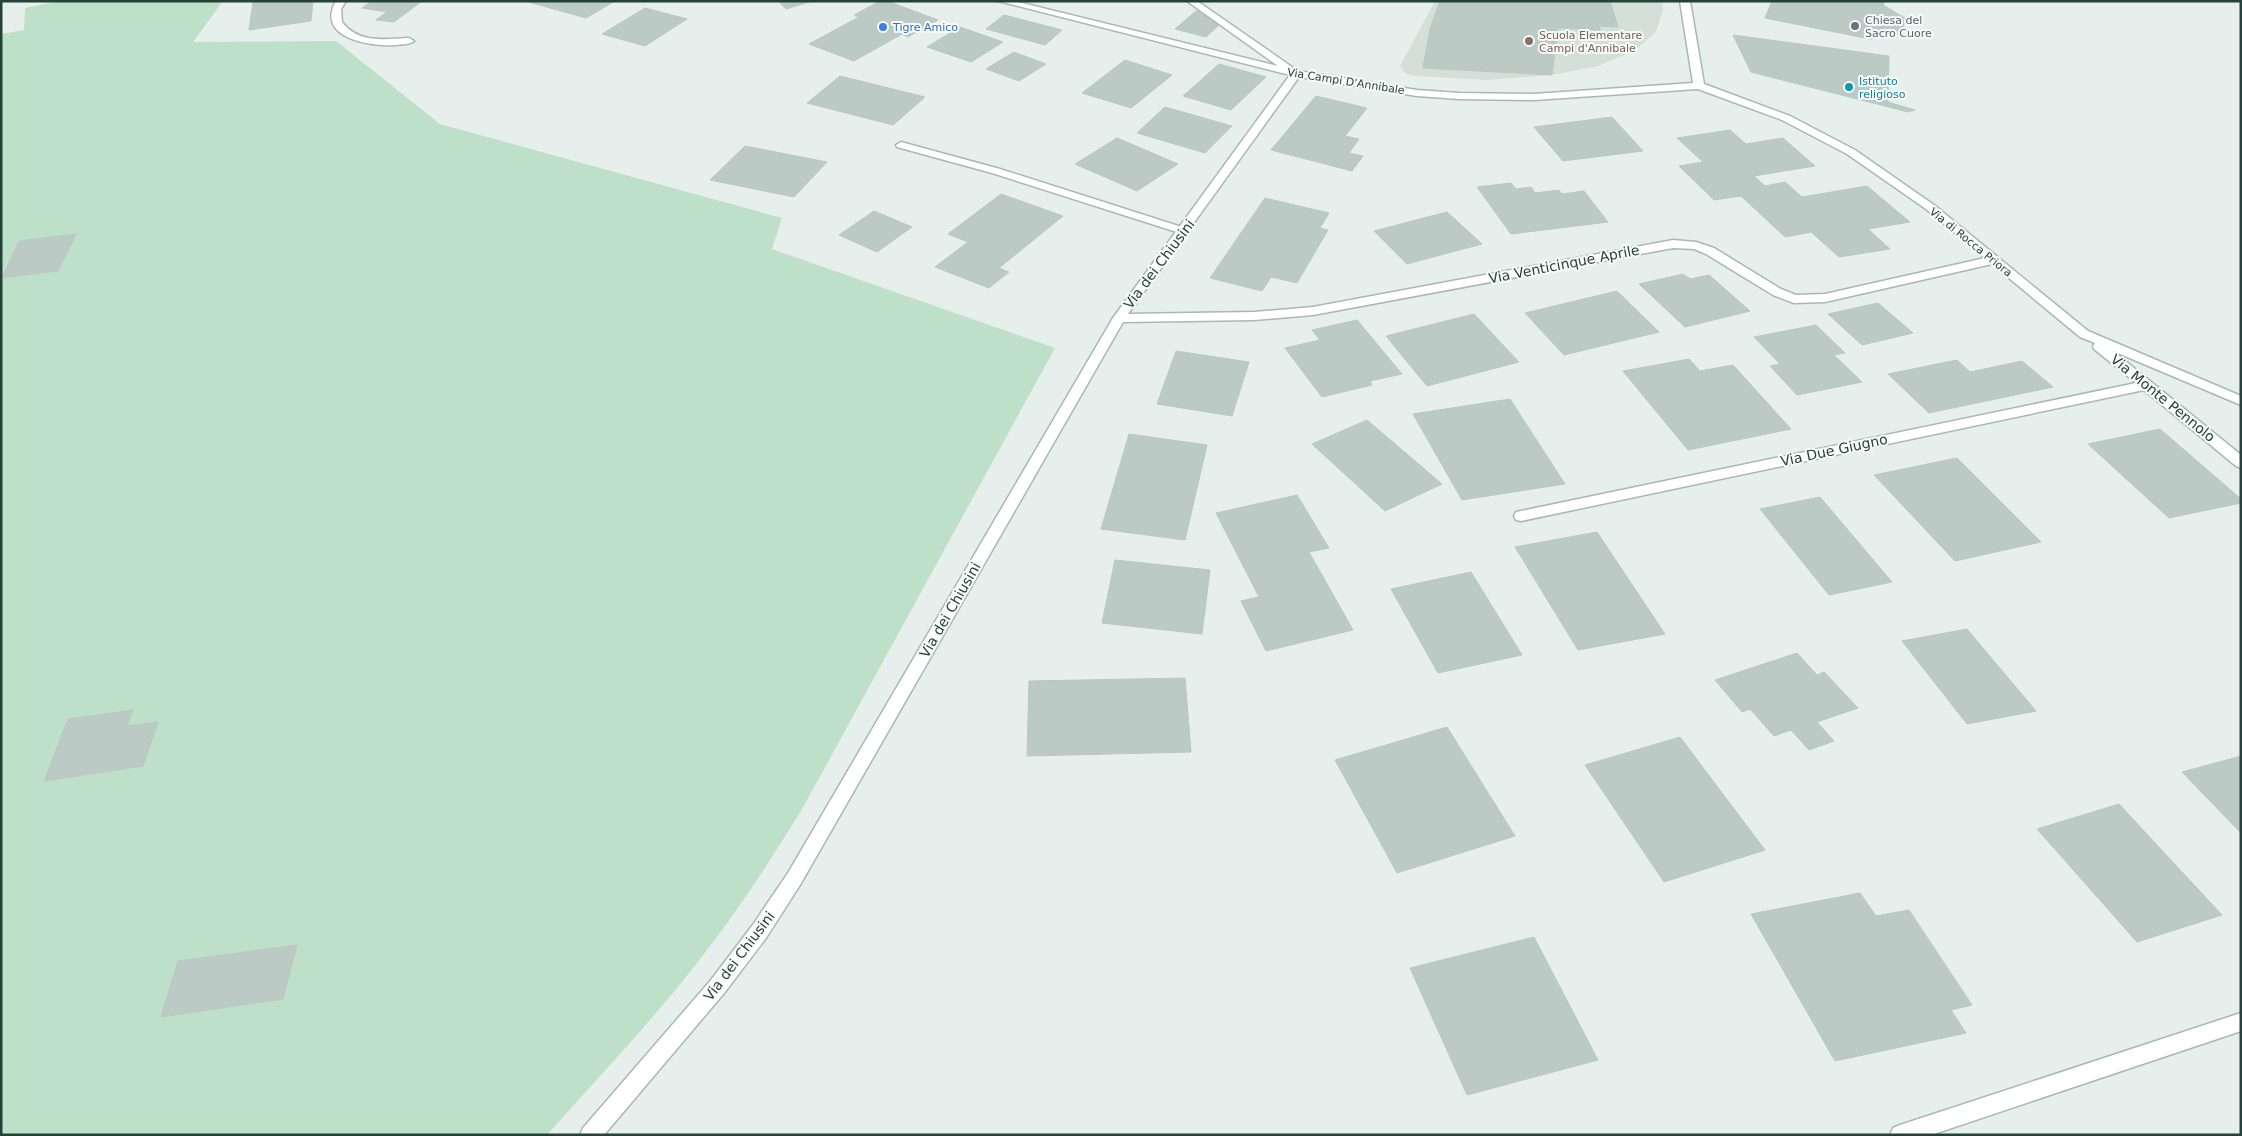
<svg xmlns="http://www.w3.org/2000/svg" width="2242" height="1136" viewBox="0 0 2242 1136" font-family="'DejaVu Sans',sans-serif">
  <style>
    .built { fill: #d4dfda }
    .green { fill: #bfe0c8; fill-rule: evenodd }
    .building { fill: #bbcac4; stroke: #b8c9c2 }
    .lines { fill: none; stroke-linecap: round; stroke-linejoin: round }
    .service-casing { stroke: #a8b8b2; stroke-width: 3 }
    .minor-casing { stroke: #a8b8b2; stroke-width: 3 }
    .service { fill: #fff; fill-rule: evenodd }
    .minor { fill: #fff; fill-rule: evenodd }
    .worship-dot { fill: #6b7280; stroke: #f7fbf9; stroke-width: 2 }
    .shop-dot { fill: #3f7fe0; stroke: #f7fbf9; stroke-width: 2 }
    .education-dot { fill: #8d6e63; stroke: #f7fbf9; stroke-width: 2 }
    .culture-dot { fill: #0f9aa8; stroke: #f7fbf9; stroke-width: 2 }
    .labels { text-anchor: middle; stroke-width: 4; stroke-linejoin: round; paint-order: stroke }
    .far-worship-label { font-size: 11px; fill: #5b616d; stroke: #f7fbf9; text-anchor: start }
    .far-shop-label { font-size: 11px; fill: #366cbe; stroke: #f7fbf9; text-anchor: start }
    .far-education-label { font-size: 11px; fill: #785e54; stroke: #f7fbf9; text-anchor: start }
    .far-street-label { font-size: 11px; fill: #24423a; stroke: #f7fbf9 }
    .far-culture-label { font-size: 11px; fill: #0d838f; stroke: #f7fbf9; text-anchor: start }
    .street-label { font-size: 14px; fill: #24423a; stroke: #f7fbf9 }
  </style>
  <rect width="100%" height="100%" fill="#e6efeb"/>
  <!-- built -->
  <path class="built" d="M1435 1H1662L1663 10 1656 32 1634 51 1598 66 1552 75 1487 80 1414 76 1405 73 1400 66Z"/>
  <!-- green -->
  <path class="green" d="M60 1H223L193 42 336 41 440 124 782 218 772 249 1055 348 801 811C771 859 741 906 707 950 658 1015 601 1074 547 1135H1V278L57 271 75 234 19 241 1 275V34L24 30 25 8ZM133 710 127 726 158 722 143 766 44 781 68 719ZM297 945 283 999 162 1017Z"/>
  <!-- building -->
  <g class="building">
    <path d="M313 1 311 21 249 30 253 2Z"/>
    <path d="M372 1H422L394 22 376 20 387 12 362 8Z"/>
    <path d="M525 1H615L586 18Z"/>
    <path d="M778 1H813L786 9Z"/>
    <path d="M880 1H887L938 20 908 37 902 34 854 61 809 44 859 17 854 15Z"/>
    <path d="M1440 1H1610L1618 27 1599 26 1600 30 1558 28 1552 75 1423 68 1430 29Z"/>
    <path d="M1772 1H1885L1883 5 1905 18 1902 33 1870 39 1765 18Z"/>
    <path d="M645 8 687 19 645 46 602 34Z"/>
    <path d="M1196 11 1204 13 1220 24 1206 37 1175 29Z"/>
    <path d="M1004 15 1062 30 1045 45 986 29Z"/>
    <path d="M960 27 1003 42 971 62 927 47Z"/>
    <path d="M1733 35 1889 56 1888 102 1915 110 1908 112 1751 72Z"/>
    <path d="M1014 52 1046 64 1019 81 986 69Z"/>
    <path d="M1125 60 1172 75 1131 108 1082 93Z"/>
    <path d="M1219 64 1266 77 1231 110 1183 96Z"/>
    <path d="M840 76 925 97 893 125 807 103Z"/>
    <path d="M1316 96 1367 108 1345 136 1359 139 1349 153 1363 156 1352 171 1271 150Z"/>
    <path d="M1165 107 1232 126 1205 153 1137 133Z"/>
    <path d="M1612 117 1643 151 1563 161 1534 127Z"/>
    <path d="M1730 130 1746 144 1783 138 1815 166 1754 176 1765 186 1785 182 1802 197 1867 186 1910 222 1868 229 1890 249 1839 257 1811 232 1785 237 1741 196 1714 200 1679 166 1703 162 1677 138Z"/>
    <path d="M1117 138 1178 164 1137 191 1075 164Z"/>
    <path d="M745 146 827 162 794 197 710 180Z"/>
    <path d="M1511 183 1516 189 1531 187 1535 193 1559 190 1562 194 1584 191 1608 222 1511 234 1477 187Z"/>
    <path d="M1001 194 1063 216 999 268 1009 272 989 288 935 267 968 242 948 234Z"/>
    <path d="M1265 198 1329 213 1320 228 1328 230 1297 283 1271 277 1262 291 1210 278Z"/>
    <path d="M874 211 912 227 877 252 839 235Z"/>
    <path d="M1447 212 1482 244 1407 264 1374 231Z"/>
    <path d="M76 234 58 271 1 278 19 241Z"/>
    <path d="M1683 274 1690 279 1709 275 1750 311 1685 327 1639 284Z"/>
    <path d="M1617 291 1659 332 1564 355 1525 313Z"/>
    <path d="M1878 303 1913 333 1862 345 1828 314Z"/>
    <path d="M1474 314 1519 362 1427 386 1386 336Z"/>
    <path d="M1357 320 1402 374 1370 381 1372 385 1322 397 1285 348 1320 340 1312 330Z"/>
    <path d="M1816 325 1845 353 1834 355 1862 382 1797 395 1770 366 1780 364 1754 337Z"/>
    <path d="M1176 351 1249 362 1232 416 1157 404Z"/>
    <path d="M1689 359 1700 371 1733 365 1791 429 1688 450 1623 371Z"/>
    <path d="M1957 360 1970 372 2022 361 2053 387 1929 413 1888 374Z"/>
    <path d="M1510 399 1565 484 1462 500 1413 414Z"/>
    <path d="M1367 420 1442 484 1385 511 1312 444Z"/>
    <path d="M2160 429 2241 499V503L2169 518 2088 444Z"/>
    <path d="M1129 434 1207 445 1185 540 1101 529Z"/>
    <path d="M1957 458 2041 542 1955 561 1874 475Z"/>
    <path d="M1297 495 1329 548 1309 552 1353 630 1266 651 1241 601 1259 597 1216 513Z"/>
    <path d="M1820 497 1892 582 1829 595 1760 509Z"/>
    <path d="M1597 532 1665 634 1578 650 1515 547Z"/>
    <path d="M1115 560 1210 570 1202 634 1102 623Z"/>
    <path d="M1471 572 1522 655 1438 673 1391 589Z"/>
    <path d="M1967 629 2036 711 1967 724 1902 641Z"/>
    <path d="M1797 653 1817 675 1824 672 1858 708 1817 722 1834 741 1809 750 1791 730 1774 736 1750 709 1742 712 1715 680Z"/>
    <path d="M1185 678 1191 752 1027 756 1029 681Z"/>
    <path d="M133 710 127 726 158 722 143 766 44 781 68 719Z"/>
    <path d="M1447 727 1515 836 1397 873 1335 760Z"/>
    <path d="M1680 737 1765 850 1664 882 1585 765Z"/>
    <path d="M2241 756V833L2182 772Z"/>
    <path d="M2119 804 2222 915 2137 942 2037 829Z"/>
    <path d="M1860 893 1876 916 1909 910 1972 1005 1951 1010 1966 1033 1835 1061 1751 914Z"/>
    <path d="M1534 937 1598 1060 1467 1095 1410 968Z"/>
    <path d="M297 945 283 999 161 1017 178 961Z"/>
  </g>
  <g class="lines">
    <defs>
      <g id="service">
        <path d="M336 1H346L341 9 342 22C359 44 385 39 409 38L414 41C409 45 402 44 396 45 371 47 315 38 336 1Z"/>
        <path d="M901 142 1000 169 1188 229 1190 231 1188 233H1180L992 173 897 147 896 145Z"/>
      </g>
      <g id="minor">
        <path d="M998 1H1014L1278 66 1187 1H1197L1292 67V70L1417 90 1459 93 1534 94 1693 83 1680 1H1690L1704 84 1790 116 1855 150 1934 205 2088 331 2241 396V405L2113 351 2241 455V468L2236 466 2144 390 1521 521 1516 520 1514 516 1516 512 1521 511 2136 383 2094 349 2093 346 2095 343 2080 337 1992 264 1825 302 1794 303 1773 295 1706 254 1694 249 1673 248 1313 315 1254 320 1123 322 800 885 766 938 725 992 604 1135H580L583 1128 711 980 752 926 788 873 1113 318 1290 75ZM1299 77 1417 96 1459 99 1534 100 1698 89 1782 120 1847 154 1926 209 1985 258 1825 294 1796 295 1781 289 1714 248 1696 242 1673 240 1313 307 1254 312 1128 314Z"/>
        <path d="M2241 1013V1031L1931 1135H1890L1893 1128 1900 1125Z"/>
      </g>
    </defs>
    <!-- service casing -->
    <use href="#service" class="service-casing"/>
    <!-- minor casing -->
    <use href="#minor" class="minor-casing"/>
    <!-- service -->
    <use href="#service" class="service"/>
    <!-- minor -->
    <use href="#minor" class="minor"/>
  </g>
  <!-- markers -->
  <circle class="worship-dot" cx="1855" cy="26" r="5"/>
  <circle class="shop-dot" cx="883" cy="27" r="5"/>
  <circle class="education-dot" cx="1529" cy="41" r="5"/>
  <circle class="culture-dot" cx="1849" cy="87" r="5"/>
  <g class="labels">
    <!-- far-worship labels -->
    <g class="far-worship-label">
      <text x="1865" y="24">Chiesa del<tspan x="1865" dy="13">Sacro Cuore</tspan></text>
    </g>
    <!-- far-shop labels -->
    <g class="far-shop-label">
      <text x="893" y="31">Tigre Amico</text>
    </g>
    <!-- far-education labels -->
    <g class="far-education-label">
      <text x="1539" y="39">Scuola Elementare<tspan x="1539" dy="13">Campi d'Annibale</tspan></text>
    </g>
    <!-- far-street labels -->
    <g class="far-street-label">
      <text transform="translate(1346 81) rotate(9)" y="4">Via Campi D'Annibale</text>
      <text transform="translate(1971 242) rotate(39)" y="4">Via di Rocca Priora</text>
    </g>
    <!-- far-culture labels -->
    <g class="far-culture-label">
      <text x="1859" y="85">Istituto<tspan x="1859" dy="13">religioso</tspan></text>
    </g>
    <!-- street labels -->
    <g class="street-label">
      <text transform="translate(1159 264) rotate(-53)" y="5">Via dei Chiusini</text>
      <text transform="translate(1564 264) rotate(-11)" y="5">Via Venticinque Aprile</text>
      <text transform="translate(2163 398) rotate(39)" y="5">Via Monte Pennolo</text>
      <text transform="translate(1834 450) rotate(-12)" y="5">Via Due Giugno</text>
      <text transform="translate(950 610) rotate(-60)" y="5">Via dei Chiusini</text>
      <text transform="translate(739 956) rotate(-53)" y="5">Via dei Chiusini</text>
    </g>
  </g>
  <!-- border -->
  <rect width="2242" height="1136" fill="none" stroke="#24423a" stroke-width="5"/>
</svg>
